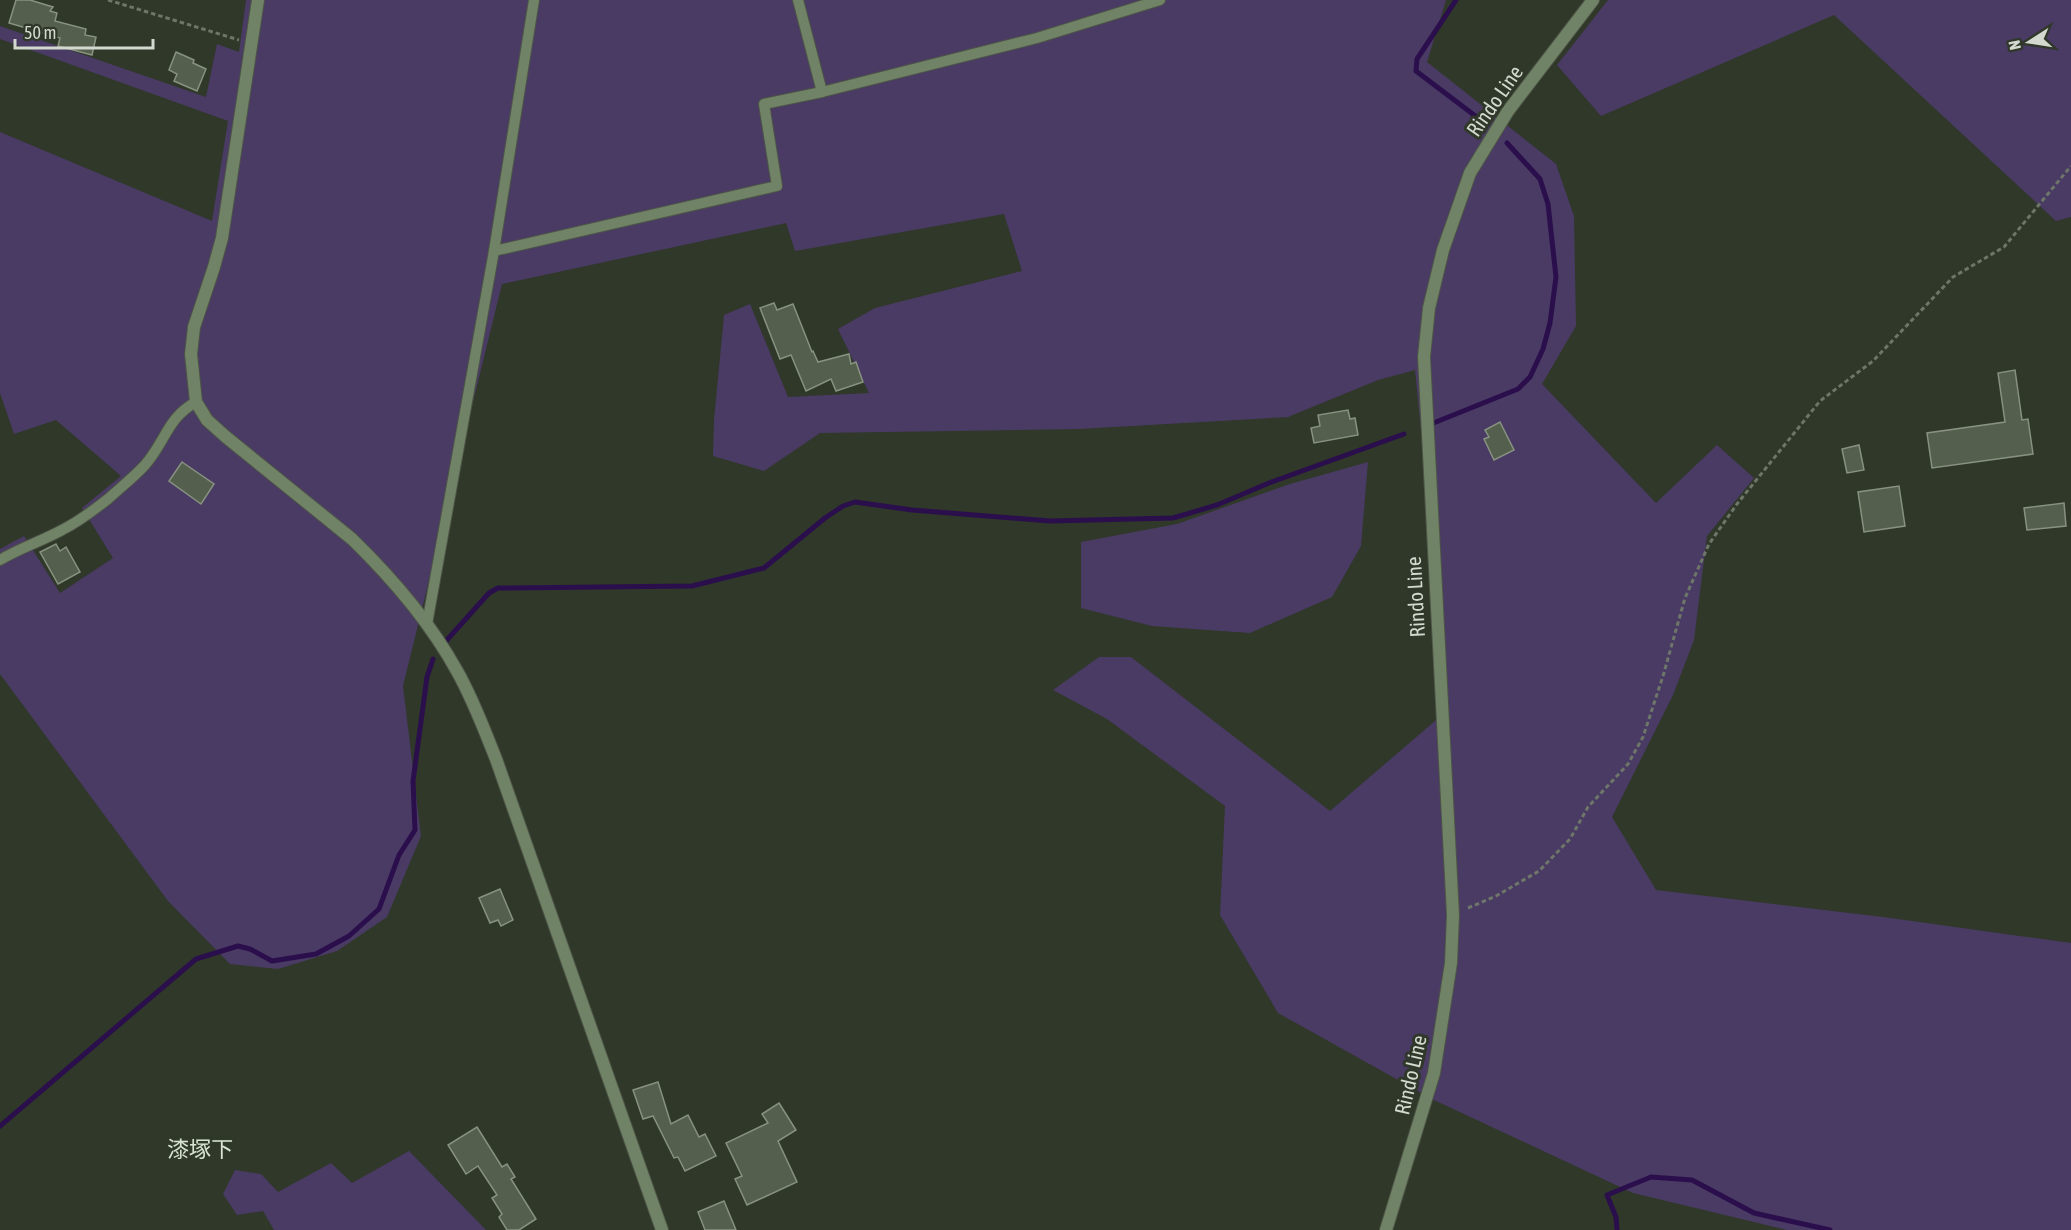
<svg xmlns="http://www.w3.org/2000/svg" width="2071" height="1230" viewBox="0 0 2071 1230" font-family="'Asap Condensed','Noto Sans JP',sans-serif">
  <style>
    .green { fill: #4a3b64 }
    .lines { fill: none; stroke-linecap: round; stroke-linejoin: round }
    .stream { stroke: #2b0f4c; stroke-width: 5 }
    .building { fill: #555f4e; stroke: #879280; stroke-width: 1.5 }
    .service-casing { stroke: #4d5547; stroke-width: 12 }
    .minor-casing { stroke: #4d5547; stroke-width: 14 }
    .tertiary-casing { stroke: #4d5547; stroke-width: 14 }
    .path { stroke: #6e7669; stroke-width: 3; stroke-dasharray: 4.5 3; stroke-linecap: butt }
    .service { stroke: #718366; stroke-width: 10 }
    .minor { stroke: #718366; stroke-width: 12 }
    .tertiary { stroke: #718366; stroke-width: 12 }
    .labels { text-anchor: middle; stroke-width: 6; stroke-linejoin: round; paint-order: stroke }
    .street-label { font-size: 21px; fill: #d3d9cf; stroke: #2f3829 }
    .neighbourhood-label { font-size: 22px; fill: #d8e4d1; stroke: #2f3829 }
  </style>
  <rect width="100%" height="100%" fill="#2f3829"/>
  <!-- green -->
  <g class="green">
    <path d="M246 0H1446L1427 62 1556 164 1574 216 1576 326 1542 384 1656 503 1717 445 1754 478 1707 536 1694 640 1673 695 1612 817 1656 890 1883 917 2071 943V1230H1787L1633 1193 1434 1100 1278 1013 1220 915 1225 806 1107 719 1053 690 1099 657H1131L1330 811 1449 709 1415 370 1378 380 1288 417 1079 429 820 433 764 471 713 456 714 420 724 315 750 304 788 397 869 393 838 329 875 308 1022 271 1004 214 795 251 786 223 502 284 403 686 421 836 387 917 337 951 278 969 230 964 168 901 0 674V549L24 536 60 593 113 558 82 508 121 476 56 420 14 434 0 393V132L212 221 228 121 0 39V26L206 97 217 44 239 52Z"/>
    <path d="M1608 0H2071V217L2056 221 1834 15 1601 116 1557 65Z"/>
    <path d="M1368 462 1361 546 1332 597 1250 633 1152 626 1081 608V542L1177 524 1290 484Z"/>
    <path d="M409 1151 486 1230H274L263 1211 237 1215 223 1194 235 1170 261 1174 278 1192 331 1163 352 1183Z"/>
  </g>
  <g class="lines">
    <!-- stream -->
    <g class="stream">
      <path d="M1456 0 1417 59 1416 71 1478 118"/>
      <path d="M1431 424 1518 389 1530 377 1543 349 1550 323 1556 277 1548 204 1540 179 1507 143"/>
      <path d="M446 641 489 593 498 588 692 586 764 568 825 518 843 506 855 502 912 510 1050 521 1173 518 1217 505 1269 483 1404 434"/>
      <path d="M0 1126 196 959 238 946 250 949 272 961 316 954 349 936 379 909 399 855 415 830 413 781 427 677 433 659"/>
      <path d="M1617 1230 1616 1217 1607 1195 1651 1177 1692 1180 1754 1213 1830 1230"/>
    </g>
  </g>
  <!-- building -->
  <g class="building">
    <path d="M16 0H30L53 7 50 11 57 13 55 21 86 29 85 35 96 37 92 55 58 46 60 38 9 23Z"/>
    <path d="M176 52 194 60 193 63 206 69 197 91 174 81 177 74 169 70Z"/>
    <path d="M774 303 777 310 793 304 812 352 813 351 818 362 849 354 851 364 856 362 863 382 836 391 831 379 806 391 791 355 780 359 760 308Z"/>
    <path d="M2015 370 2022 420 2028 419 2033 454 1932 468 1927 433 2005 422 1998 373Z"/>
    <path d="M1348 410 1350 419 1355 418 1358 435 1314 443 1311 428 1320 426 1318 415Z"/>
    <path d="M1500 422 1514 450 1494 460 1484 439 1489 437 1485 430Z"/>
    <path d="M1859 445 1864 470 1847 473 1842 449Z"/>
    <path d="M182 462 214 484 201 504 169 481Z"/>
    <path d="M1899 486 1905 526 1864 532 1858 492Z"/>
    <path d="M2064 503 2066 526 2027 530 2024 508Z"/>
    <path d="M56 544 60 551 66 547 80 572 58 584 40 552Z"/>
    <path d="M500 889 513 920 501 926 498 920 490 923 479 898Z"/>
    <path d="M658 1082 671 1124 688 1115 699 1137 705 1134 716 1156 685 1171 678 1157 674 1158 653 1116 643 1119 633 1090Z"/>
    <path d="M779 1103 796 1130 778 1141 797 1182 747 1205 735 1179 742 1176 726 1143 768 1123 762 1114Z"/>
    <path d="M477 1127 502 1167 507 1164 515 1177 511 1179 536 1219 519 1230H507L499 1217 502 1214 492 1198 497 1195 478 1166 466 1174 448 1145Z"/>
    <path d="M724 1201 736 1230H705L698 1212Z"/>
  </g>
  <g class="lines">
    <defs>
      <g id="service">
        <path d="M798 0 822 92 1037 38 1160 0"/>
        <path d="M494 251 777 186 764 104 822 92"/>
        <path d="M0 560C20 548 42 541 62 530 78 522 94 510 108 499 120 488 134 477 145 465 166 441 167 418 196 402"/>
        <path d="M427 624 494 251 534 0"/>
      </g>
      <path id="minor" d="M258 0 222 238 214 267 194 327 191 354 196 402 207 420 226 437 352 539C392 578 430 622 457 671 473 699 484 729 496 759L662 1230"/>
      <path id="tertiary" d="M1386 1230 1434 1073 1451 963 1453 915 1424 357 1429 308 1443 250 1470 173 1508 111 1593 0"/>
    </defs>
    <!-- service casing -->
    <use href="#service" class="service-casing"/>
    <!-- minor casing -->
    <use href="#minor" class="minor-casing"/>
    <!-- tertiary casing -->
    <use href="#tertiary" class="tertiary-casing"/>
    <!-- path -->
    <g class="path">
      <path d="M108 0 239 40"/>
      <path d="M1468 908 1496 896 1539 871 1570 839 1588 807 1628 764 1643 737 1663 676 1685 598 1709 544 1737 504 1820 401 1873 361 1953 277 2004 247 2071 166"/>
    </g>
    <!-- service -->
    <use href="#service" class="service"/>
    <!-- minor -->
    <use href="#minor" class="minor"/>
    <!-- tertiary -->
    <use href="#tertiary" class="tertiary"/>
  </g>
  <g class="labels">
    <!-- street labels -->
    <g class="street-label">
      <text transform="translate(1495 101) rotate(-55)" y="7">Rindo Line</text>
      <text transform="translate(1416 597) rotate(-93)" y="7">Rindo Line</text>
      <text transform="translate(1411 1075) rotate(-77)" y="7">Rindo Line</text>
    </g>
    <!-- neighbourhood labels -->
    <g class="neighbourhood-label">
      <text x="200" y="1157">漆塚下</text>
    </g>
  </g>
  <!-- north arrow -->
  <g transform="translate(2029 42) rotate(258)" stroke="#2f3829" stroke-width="4.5" paint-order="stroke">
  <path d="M0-4.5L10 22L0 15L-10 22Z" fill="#d3d9cf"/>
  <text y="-9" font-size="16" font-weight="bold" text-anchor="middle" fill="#d3d9cf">N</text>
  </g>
  <!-- scale -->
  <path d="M15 39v9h138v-9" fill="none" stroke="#d3d9cf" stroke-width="3"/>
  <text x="24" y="39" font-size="18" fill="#d3d9cf" stroke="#2f3829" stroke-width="4.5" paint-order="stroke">50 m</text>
</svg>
